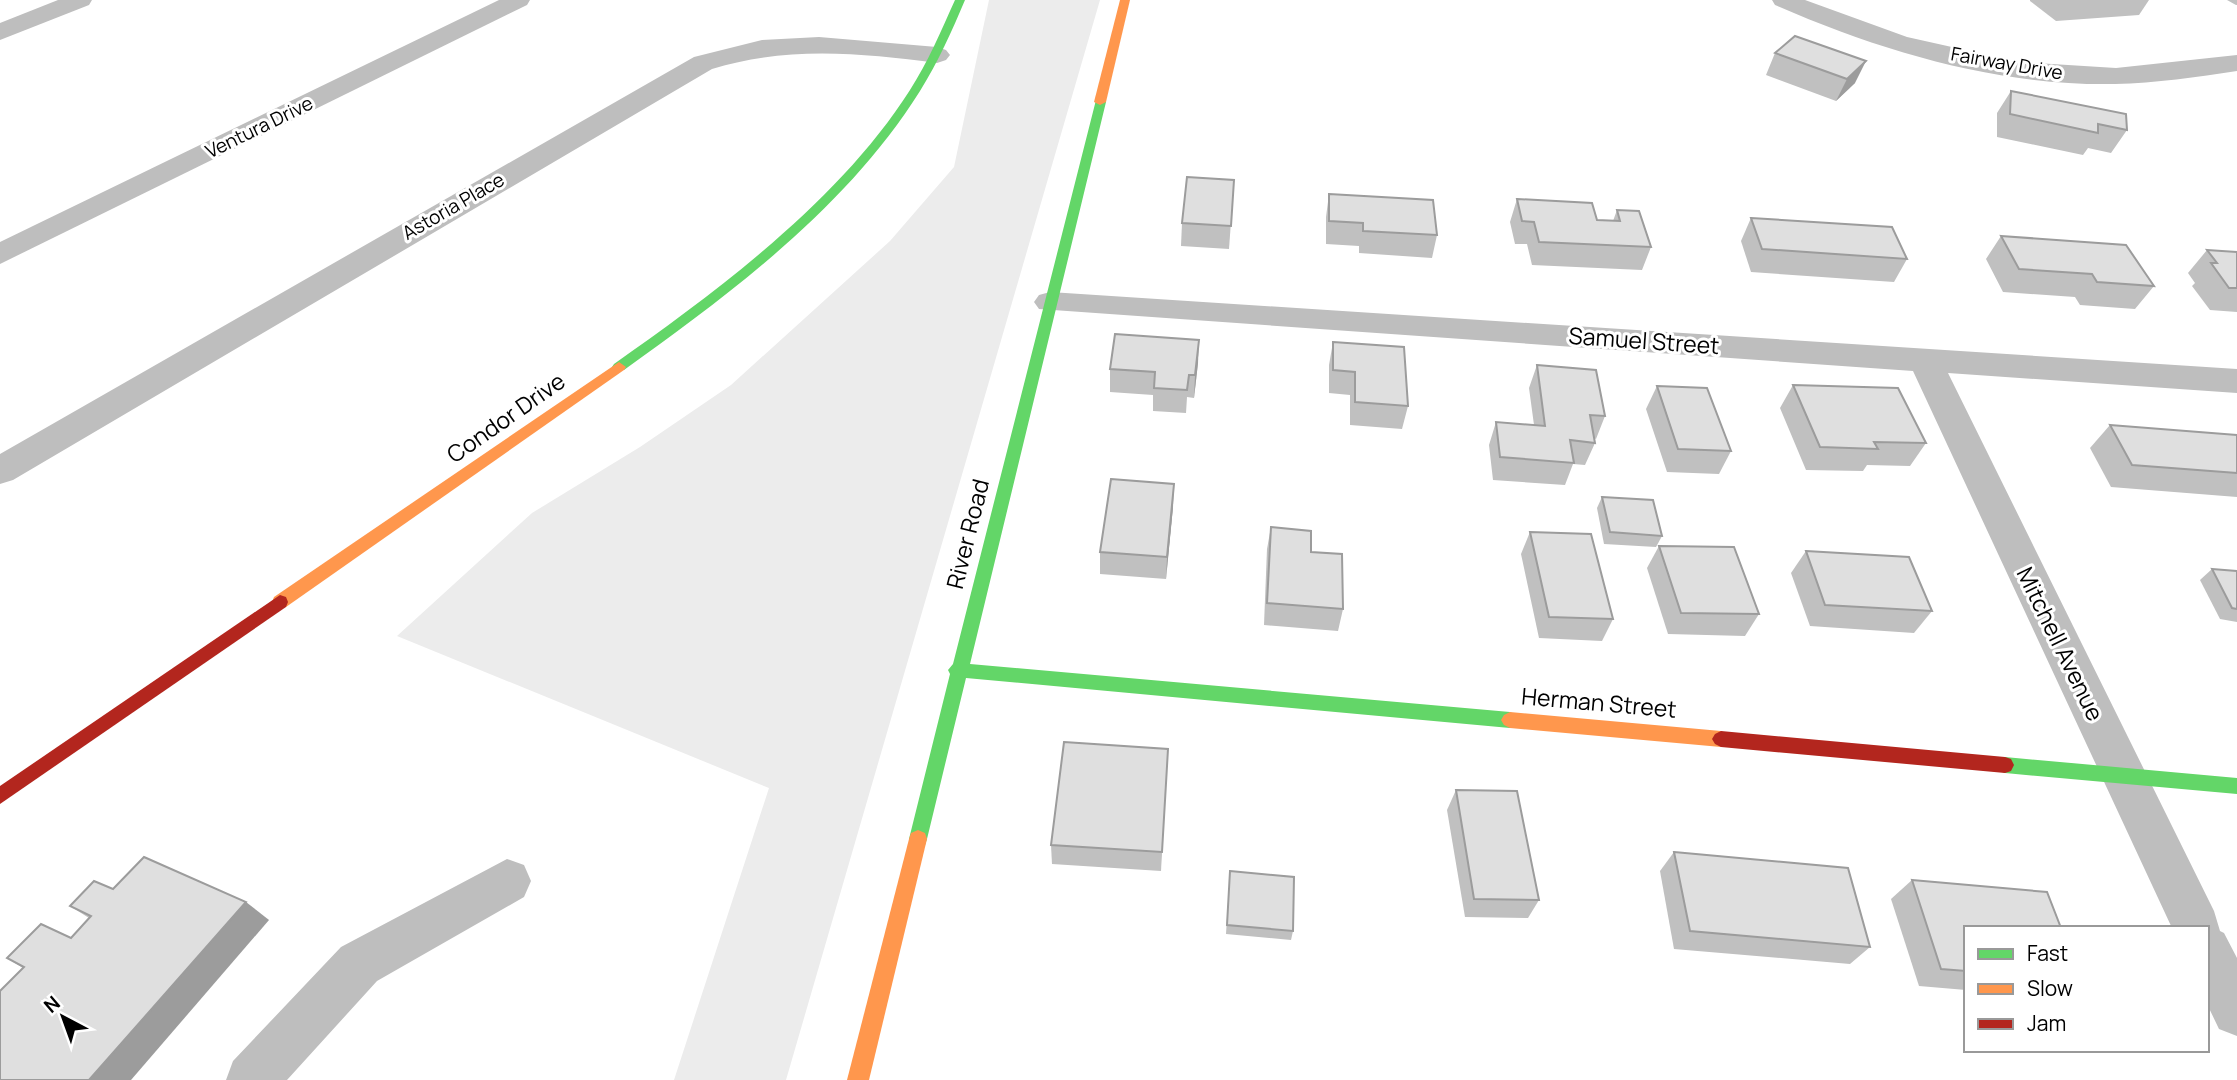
<svg xmlns="http://www.w3.org/2000/svg" width="2237" height="1080" viewBox="0 0 2237 1080" font-family="Manrope,sans-serif">
  <style>
    .green { fill: #ececec }
    .lines { fill: none; stroke-linecap: round; stroke-linejoin: round }
    .street { fill: #bebebe; fill-rule: evenodd }
    .fast { fill: #63d668; fill-rule: evenodd }
    .slow { fill: #ff974d; fill-rule: evenodd }
    .jam { fill: #b3261e; fill-rule: evenodd }
    .wall { fill: #c0c0c0 }
    .shaded-wall { fill: #9c9c9c }
    .building { fill: #dfdfdf; stroke: #9c9c9c; stroke-width: 2 }
    .labels { text-anchor: middle; stroke-width: 6; stroke-linejoin: round; paint-order: stroke }
    .far-street-label { font-size: 19px; fill: #000; stroke: #fff }
    .street-label { font-size: 23px; fill: #000; stroke: #fff }
  </style>
  <rect width="100%" height="100%" fill="#fff"/>
  <!-- green -->
  <path class="green" d="M989 0H1100L786 1080H674L769 788 397 636 532 513 640 447 731 385 890 241 954 167Z"/>
  <g class="lines">
    <!-- street -->
    <g class="street">
      <path d="M58 0H92L89 5 0 40V23Z"/>
      <path d="M499 0H530L527 5 0 264V242Z"/>
      <path d="M1772 0H1805L1907 37 2019 62 2116 68 2237 55V71C2197 77 2156 83 2115 84 1998 86 1882 52 1775 5Z"/>
      <path d="M819 37 937 47 946 50 950 55 946 60 937 63C860 53 787 46 712 69L13 480 0 484V454L694 57 762 40Z"/>
      <path d="M1050 292 2237 369V393L1948 373 2214 911 2220 931 2224 933 2237 958V1036L2219 1029 2207 1004V928H2172L1913 371 1039 309 1034 302 1039 295Z"/>
      <path d="M507 859 524 865 531 881 524 897 377 981 287 1080H226L233 1061 341 947Z"/>
    </g>
    <!-- fast -->
    <g class="fast">
      <path d="M955 0H965C952 31 938 62 920 91 848 206 733 292 624 370H614L612 367 614 364C719 290 840 200 910 90 928 62 941 31 955 0Z"/>
      <path d="M1096 100 1106 102 970 664 1510 712 1516 715 1519 720 1516 725 1510 728 966 678 927 839 925 845 918 848 911 845 909 839 950 674 948 670 953 664Z"/>
      <path d="M2005 757 2237 778V794L2005 773 1999 771 1996 765 1999 759Z"/>
    </g>
    <!-- slow -->
    <g class="slow">
      <path d="M1120 0H1130L1106 102 1100 105 1094 102Z"/>
      <path d="M619 362 626 367 624 370 286 607H274L272 602 274 597Z"/>
      <path d="M1510 712 1721 731 1727 734 1730 739 1727 744 1721 747 1510 728 1504 725 1501 720 1504 715Z"/>
      <path d="M918 830 925 833 927 839 869 1080H847L909 839 911 833Z"/>
    </g>
    <!-- jam -->
    <g class="jam">
      <path d="M280 595 286 597 288 602 286 607 0 804V786Z"/>
      <path d="M1721 731 2005 757 2011 759 2014 765 2011 771 2005 773 1721 747 1715 744 1712 739 1715 734Z"/>
    </g>
  </g>
  <!-- wall -->
  <g class="wall">
    <path d="M2030 0H2149L2139 15 2056 21 2030 1Z"/>
    <path d="M2227 0H2237V5H2236Z"/>
    <path d="M1795 36 1855 83 1836 101 1766 75 1775 53Z"/>
    <path d="M2011 91 2127 130 2111 153 2088 148 2083 155 1997 137V113Z"/>
    <path d="M1234 180 1229 249 1181 246 1182 223Z"/>
    <path d="M1329 194 1437 235 1432 258 1359 253V246L1326 244V217Z"/>
    <path d="M1517 199 1597 220 1613 221 1617 210 1651 247 1642 270 1532 265 1527 244H1515L1510 222Z"/>
    <path d="M1751 218 1907 259 1894 282 1751 272 1741 241Z"/>
    <path d="M2001 236 2154 286 2135 309 2080 305 2075 297 2003 292 1986 259Z"/>
    <path d="M2207 250 2237 252V312L2210 310 2192 286 2195 283 2188 273Z"/>
    <path d="M1333 342 1408 406 1402 429 1350 425V395L1329 393V365Z"/>
    <path d="M1198 363 1194 398 1187 397 1186 413 1153 411V395L1110 392V369Z"/>
    <path d="M1537 365 1605 416 1596 439 1594 438 1595 443 1585 465 1573 464 1565 485 1493 480 1489 445 1496 422 1534 425 1529 388Z"/>
    <path d="M1793 385 1926 443 1910 466 1867 465 1863 471 1806 470 1780 408Z"/>
    <path d="M1657 386 1731 451 1719 474 1667 472 1646 409Z"/>
    <path d="M2110 425 2237 435V497L2111 487 2090 448Z"/>
    <path d="M1602 497 1662 536 1656 547 1604 544 1597 508Z"/>
    <path d="M1173 507 1166 579 1100 574V552Z"/>
    <path d="M1271 527 1311 552 1343 609 1338 631 1264 625 1267 549Z"/>
    <path d="M1530 532 1613 619 1602 641 1539 638 1521 554Z"/>
    <path d="M1659 546 1759 614 1745 636 1668 634 1647 568Z"/>
    <path d="M1806 551 1932 611 1914 633 1810 626 1791 573Z"/>
    <path d="M2212 569 2237 571V622L2220 619 2200 580Z"/>
    <path d="M1168 749 1161 871 1052 864 1051 845Z"/>
    <path d="M1456 790 1539 900 1528 918 1465 917 1447 810Z"/>
    <path d="M1674 852 1870 947 1850 964 1674 949 1660 871Z"/>
    <path d="M1230 871 1293 931 1291 940 1226 934Z"/>
    <path d="M1912 880 1966 928V990L1919 986 1891 899Z"/>
    <path d="M113 889 269 920 23 968 7 958 71 938 89 918 70 906Z"/>
  </g>
  <!-- shaded-wall -->
  <g class="shaded-wall">
    <path d="M1866 61 1855 83 1836 101 1847 79Z"/>
    <path d="M1199 340 1198 363 1194 398 1195 375Z"/>
    <path d="M1174 484 1173 507 1166 579 1167 557Z"/>
    <path d="M246 902 269 920 131 1080H89Z"/>
  </g>
  <!-- building -->
  <g class="building">
    <path d="M1795 36 1866 61 1847 79 1775 53Z"/>
    <path d="M2011 91 2126 114 2127 130 2098 124V133L2010 114Z"/>
    <path d="M1187 177 1234 180 1231 226 1182 223Z"/>
    <path d="M1329 194 1433 200 1437 235 1363 231V223L1329 221Z"/>
    <path d="M1517 199 1592 203 1597 220 1620 221 1617 210 1639 211 1651 247 1539 242 1534 222 1522 221Z"/>
    <path d="M1751 218 1892 227 1907 259 1762 249Z"/>
    <path d="M2001 236 2126 245 2154 286 2097 282 2092 274 2019 269Z"/>
    <path d="M2207 250 2237 252V288H2229L2211 263H2217Z"/>
    <path d="M1115 334 1199 340 1195 375H1189L1187 390 1154 388 1155 372 1110 369Z"/>
    <path d="M1333 342 1404 347 1408 406 1355 402V372L1333 370Z"/>
    <path d="M1537 365 1596 370 1605 416 1590 415 1595 443 1570 440 1574 463 1500 457 1496 422 1545 426Z"/>
    <path d="M1793 385 1898 388 1926 443 1874 442 1878 449 1820 447Z"/>
    <path d="M1657 386 1707 388 1731 451 1678 449Z"/>
    <path d="M2110 425 2237 435V473L2132 465Z"/>
    <path d="M1111 479 1174 484 1167 557 1100 552Z"/>
    <path d="M1602 497 1653 500 1662 536 1610 532Z"/>
    <path d="M1271 527 1311 531V552L1342 554 1343 609 1267 603Z"/>
    <path d="M1530 532 1591 534 1613 619 1549 617Z"/>
    <path d="M1659 546 1734 547 1759 614 1681 613Z"/>
    <path d="M1806 551 1909 557 1932 611 1825 605Z"/>
    <path d="M2212 569 2237 571V609L2232 608Z"/>
    <path d="M1064 742 1168 749 1162 852 1051 845Z"/>
    <path d="M1456 790 1517 791 1539 900 1474 899Z"/>
    <path d="M1674 852 1848 868 1870 947 1690 931Z"/>
    <path d="M144 857 246 902 89 1080H0V991L24 967 7 958 41 924 71 938 91 916 70 906 94 881 113 889Z"/>
    <path d="M1230 871 1294 877 1293 931 1227 925Z"/>
    <path d="M1912 880 2047 892 2061 928H1966V971L1941 969Z"/>
  </g>
  <g class="labels">
    <!-- far-street labels -->
    <g class="far-street-label">
      <text transform="translate(2007 63) rotate(10)" y="7">Fairway Drive</text>
      <text transform="translate(259 127) rotate(-26)" y="7">Ventura Drive</text>
      <text transform="translate(453 206) rotate(-30)" y="7">Astoria Place</text>
    </g>
    <!-- street labels -->
    <g class="street-label">
      <text transform="translate(1644 341) rotate(4)" y="8">Samuel Street</text>
      <text transform="translate(506 418) rotate(-35)" y="8">Condor Drive</text>
      <text transform="translate(968 534) rotate(-76)" y="8">River Road</text>
      <text transform="translate(2060 644) rotate(64)" y="8">Mitchell Avenue</text>
      <text transform="translate(1599 703) rotate(5)" y="8">Herman Street</text>
    </g>
  </g>
  <!-- legend -->
  <rect x="1964" y="926" width="245" height="126" fill="#ffffff" stroke="#999999" stroke-width="2"/>
  <rect x="1978" y="949" width="35" height="10" fill="#63d668" stroke="#999999" stroke-width="2"/>
  <text x="2027" y="961" font-size="21" fill="#000000">Fast</text>
  <rect x="1978" y="984" width="35" height="10" fill="#ff974d" stroke="#999999" stroke-width="2"/>
  <text x="2027" y="996" font-size="21" fill="#000000">Slow</text>
  <rect x="1978" y="1019" width="35" height="10" fill="#b3261e" stroke="#999999" stroke-width="2"/>
  <text x="2027" y="1031" font-size="21" fill="#000000">Jam</text>
  <!-- north arrow -->
  <g transform="translate(63 1017) rotate(319)" stroke="#ffffff" stroke-width="5" paint-order="stroke">
  <path d="M0-5L12 26L0 18L-12 26Z" fill="#000000"/>
  <text y="-10" font-size="19" font-weight="bold" text-anchor="middle" fill="#000000">N</text>
  </g>
</svg>
